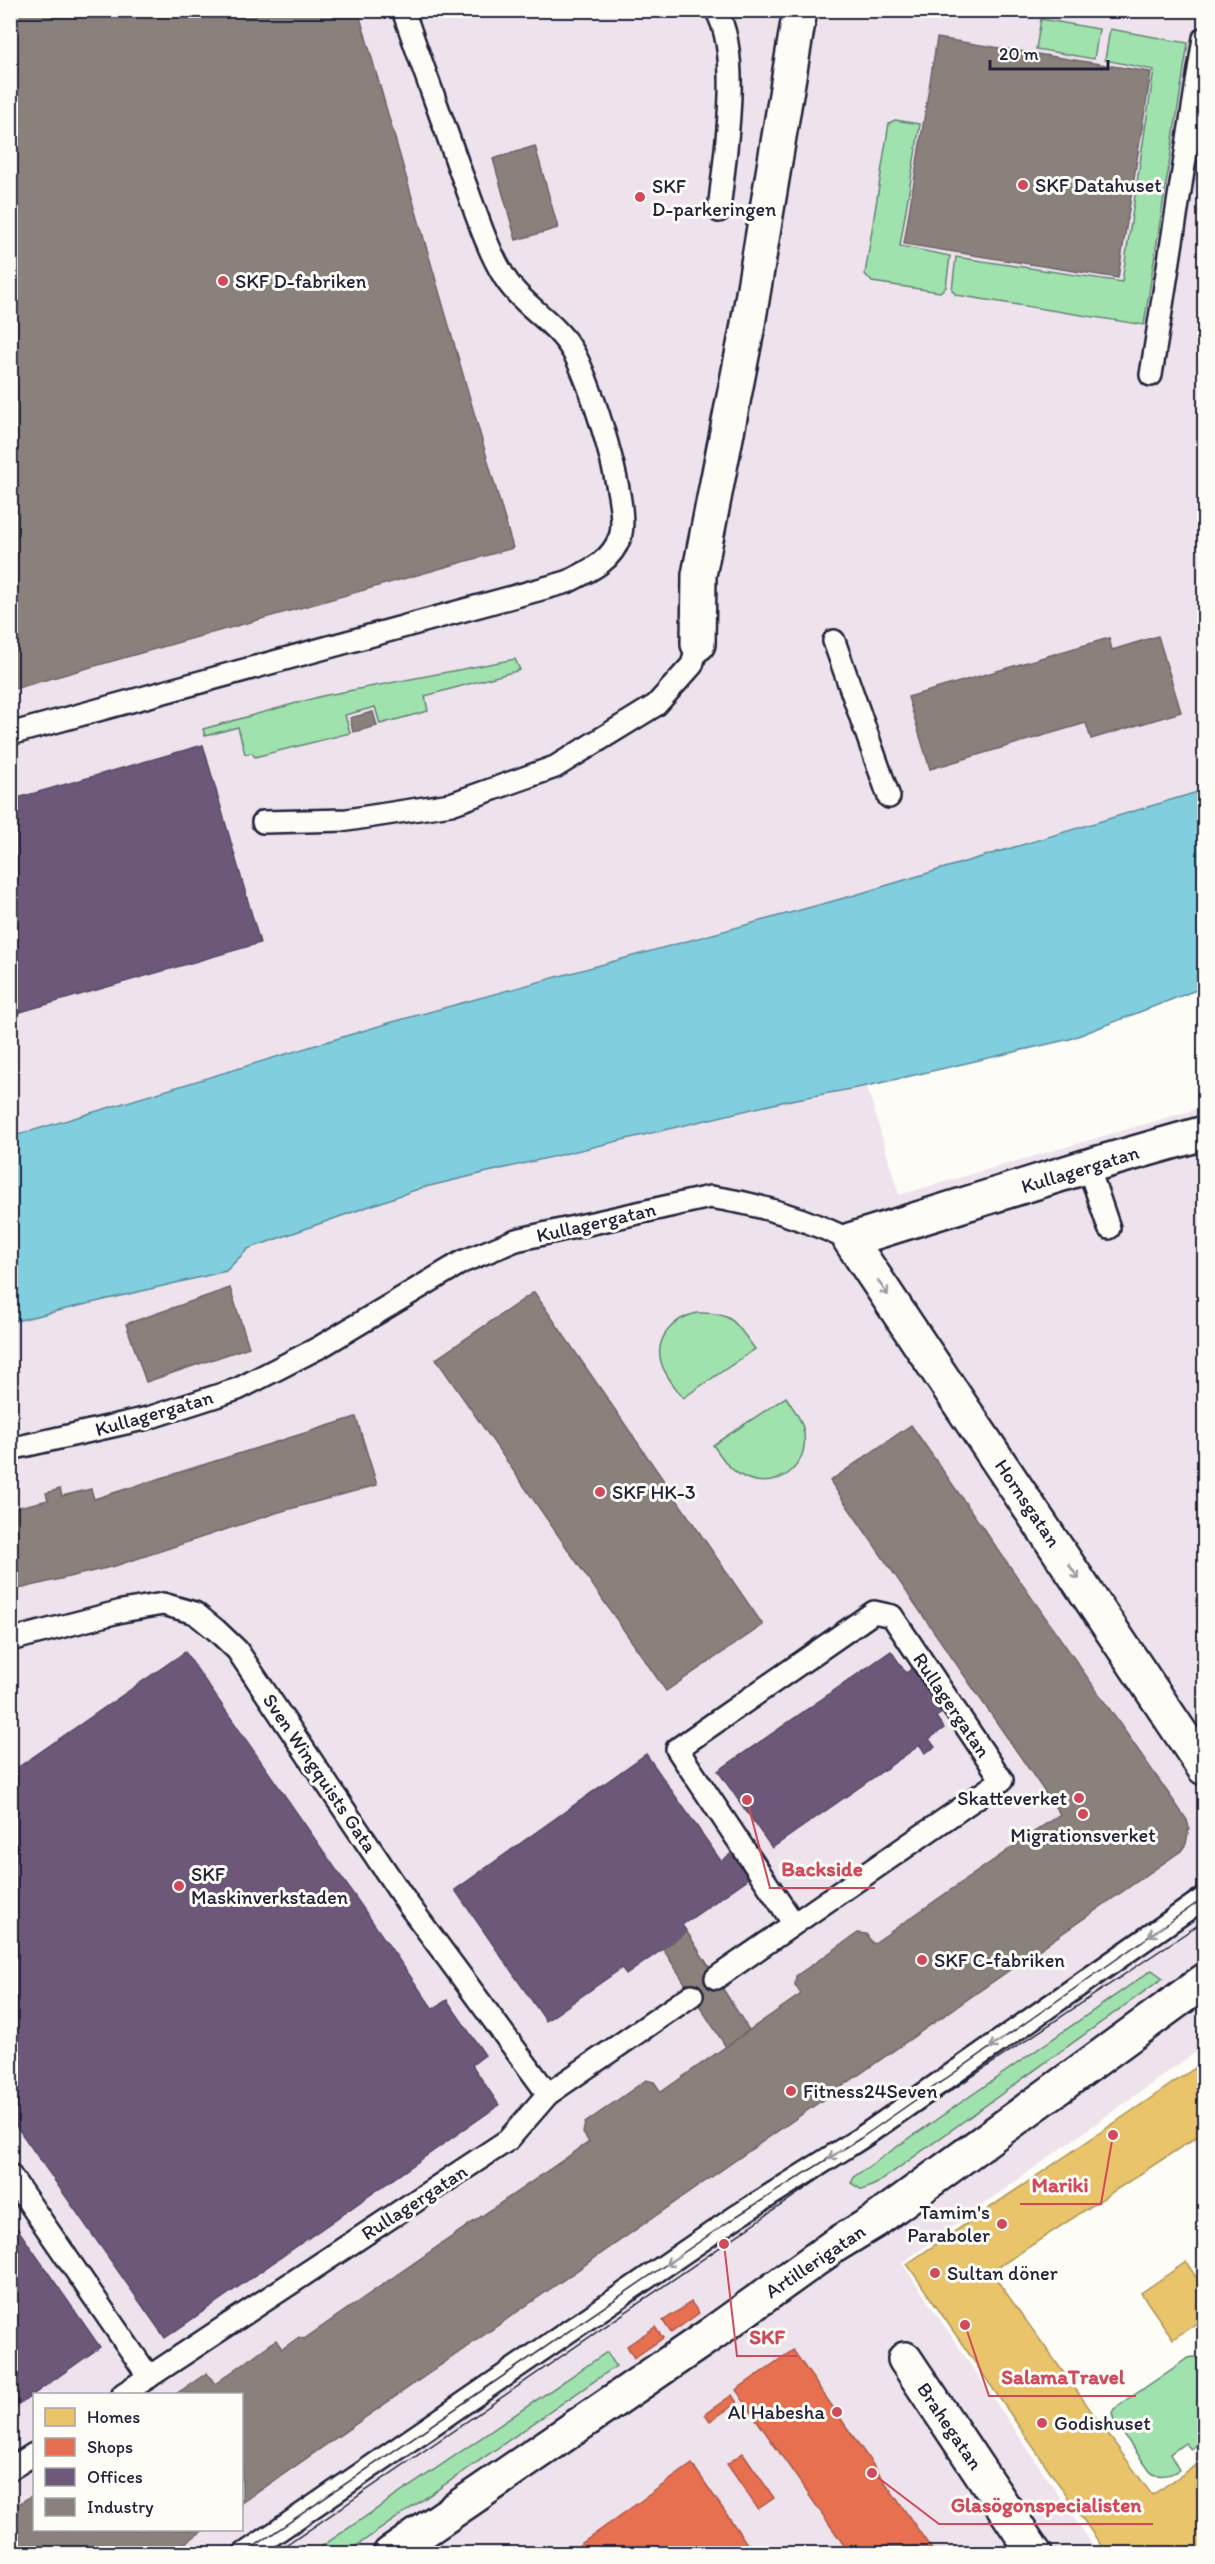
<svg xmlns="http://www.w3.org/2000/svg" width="1215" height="2564" viewBox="0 0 1215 2564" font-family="Itim,sans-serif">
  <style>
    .built { fill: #eee3ec; fill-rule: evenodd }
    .green { fill: #a0e2ad; stroke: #618274; stroke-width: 1.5 }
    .water { fill: #81cfde; stroke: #5b8a9d; stroke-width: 1.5 }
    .homes { fill: #e9c46a; stroke: #ad935c; stroke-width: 1.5 }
    .shops { fill: #e76f51; stroke: #ac584a; stroke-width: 1.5 }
    .offices { fill: #6d597a; stroke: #564867; stroke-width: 1.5 }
    .industry { fill: #8a817c; stroke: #6b6468; stroke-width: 1.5 }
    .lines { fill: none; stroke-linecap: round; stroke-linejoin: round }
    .service-casing { stroke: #22223b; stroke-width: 26 }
    .minor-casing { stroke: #22223b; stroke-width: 38 }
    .secondary-casing { stroke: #22223b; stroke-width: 38 }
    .service { stroke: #fdfcf7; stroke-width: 21 }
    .minor { stroke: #fdfcf7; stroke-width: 33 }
    .secondary { stroke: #fdfcf7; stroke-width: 33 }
    .tram { stroke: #22223b; stroke-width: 1.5 }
    .oneway { stroke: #9a9aa2 }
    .poi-dot { fill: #d1495b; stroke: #fdfcf7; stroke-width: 2 }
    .labels { text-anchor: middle; stroke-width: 6; stroke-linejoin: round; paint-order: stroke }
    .poi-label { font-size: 20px; fill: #22223b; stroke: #fdfcf7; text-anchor: start }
    .street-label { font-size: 20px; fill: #22223b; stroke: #fdfcf7 }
    .leader { fill: none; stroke: #d1495b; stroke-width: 2 }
    .callout-dot { fill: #d1495b; stroke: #fdfcf7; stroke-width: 2 }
    .callout-label { font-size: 21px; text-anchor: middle; font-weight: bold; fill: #d1495b; stroke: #fdfcf7; stroke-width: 6; stroke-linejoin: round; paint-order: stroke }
  </style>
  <rect width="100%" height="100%" fill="#fdfcf7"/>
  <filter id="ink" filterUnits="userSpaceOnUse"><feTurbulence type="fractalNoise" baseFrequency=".0167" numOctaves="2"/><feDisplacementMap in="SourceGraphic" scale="12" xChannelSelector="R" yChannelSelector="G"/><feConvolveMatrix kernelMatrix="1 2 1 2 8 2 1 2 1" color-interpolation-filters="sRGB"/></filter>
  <g filter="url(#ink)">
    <!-- built -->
    <g class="built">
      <path d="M11 11H1204V790L855 895 389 1023 11 1137Z"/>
      <path d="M867 1086 899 1195 1204 1107V2046L902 2263 1098 2553H11L10 1322 226 1271 248 1249 421 1188 786 1101ZM34 2394H242V2530H34Z"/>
    </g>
    <!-- green -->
    <g class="green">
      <path d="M1041 19 1099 29 1094 59 1036 49Z"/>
      <path d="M1110 29 1188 43 1144 325 956 295 952 290 956 257 1122 282 1154 70 1105 60Z"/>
      <path d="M895 120 920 124 900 246 950 256 946 287 940 292 872 282 865 274 889 123Z"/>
      <path d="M515 659 520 670 425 696 428 711 380 724 375 707 345 715 350 733 255 757 252 753 245 754 238 727 205 736 203 729 322 696Z"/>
      <path d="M697 1313C734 1312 734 1322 755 1349L683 1398C676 1388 666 1377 662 1365 653 1339 673 1318 697 1313Z"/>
      <path d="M786 1397C793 1409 803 1420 804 1434 809 1470 772 1494 740 1475 728 1468 721 1456 713 1445Z"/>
      <path d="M1152 1970 1163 1978 876 2184 862 2190 851 2183 855 2176Z"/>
      <path d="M607 2352 616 2366 346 2553H312Z"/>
      <path d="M1194 2357 1204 2361V2440L1191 2449 1185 2443 1170 2454 1179 2470C1170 2476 1162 2477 1152 2474L1114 2421 1112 2413 1114 2409 1188 2358Z"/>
    </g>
    <!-- water -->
    <path class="water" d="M1204 790V987L1070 1039 867 1086 786 1101 421 1188 248 1249 226 1271 11 1322V1137L389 1023 855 895Z"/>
    <!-- homes -->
    <g class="homes">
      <path d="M1204 2062V2132L991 2272 1152 2495 1204 2460V2550L1200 2554H1107L907 2264Z"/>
      <path d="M1186 2262 1204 2289V2318L1173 2339 1141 2293Z"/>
    </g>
    <!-- shops -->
    <g class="shops">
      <path d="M691 2302 699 2313 671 2333 663 2321Z"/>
      <path d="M655 2327 663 2338 634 2358 627 2346Z"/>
      <path d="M793 2350 935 2554H850L736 2390Z"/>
      <path d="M732 2395 737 2403 710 2421 705 2414Z"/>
      <path d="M743 2453 774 2498 758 2509 727 2464Z"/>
      <path d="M692 2464 754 2554H567Z"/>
    </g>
    <!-- offices -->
    <g class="offices">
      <path d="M203 745 260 943 10 1015V800Z"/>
      <path d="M891 1651 906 1673 914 1667 945 1711 936 1717 944 1728 929 1739 935 1747 925 1753 920 1745 772 1848 718 1771Z"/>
      <path d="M185 1652 433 2009 447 2000 485 2055 472 2065 499 2105 165 2338 10 2117V1773Z"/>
      <path d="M646 1754 721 1861 735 1851 752 1876 682 1925 687 1932 626 1975 622 1968 546 2021 455 1890Z"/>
      <path d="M10 2218 100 2347 10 2411Z"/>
    </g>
    <!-- industry -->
    <g class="industry">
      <path d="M24 10H358L513 548 10 690V14Z"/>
      <path d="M937 38 1151 72 1118 278 904 244Z"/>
      <path d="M535 146 558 228 516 240 493 159Z"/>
      <path d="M1158 636 1181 712 1091 739 1086 723 930 769 908 697 1109 638 1112 650Z"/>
      <path d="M373 712 377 726 353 732 350 718Z"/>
      <path d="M230 1288 249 1347 146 1382 126 1324Z"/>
      <path d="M534 1292 763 1625 666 1691 436 1359Z"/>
      <path d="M356 1417 377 1485 279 1512 115 1566 10 1591V1509L48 1500 46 1493 60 1489 62 1496 91 1489 94 1499Z"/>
      <path d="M911 1425 1187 1820 1189 1828 1186 1844 1181 1851 242 2503V2394H176L207 2373 215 2384 276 2340 282 2349 299 2337 304 2339 589 2142 583 2133 585 2123 646 2080 654 2082 661 2092 801 1994 795 1985 796 1976 858 1933 866 1934 873 1944 1060 1814 830 1481Z"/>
      <path d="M687 1932 749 2030 726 2047 663 1949Z"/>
      <path d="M34 2494V2530H204L169 2554H10V2510Z"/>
    </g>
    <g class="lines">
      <defs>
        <g id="service">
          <path d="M716 10C743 56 724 159 719 211"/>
          <path d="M1151 375 1204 38"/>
          <path d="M834 641 889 797"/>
          <path d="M10 734 567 582C589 571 611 562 620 537 631 507 590 378 572 350 554 320 519 304 502 273 484 242 474 206 461 173 442 119 422 65 403 10"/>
          <path d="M263 822 347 820 451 804 555 767 656 705 692 665 698 644"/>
          <path d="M1088 1166 1109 1228"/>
          <path d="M10 1449 148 1418 238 1389 320 1347 462 1262 516 1240 710 1197C761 1204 804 1218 850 1240"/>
          <path d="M10 1640 122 1611 163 1604 195 1613 216 1630 237 1650 407 1903 548 2094"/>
          <path d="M716 1978 1002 1780 892 1616 874 1612 677 1749 794 1924"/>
          <path d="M10 2175 149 2377"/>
          <path d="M123 2394 508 2140 548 2094 692 1995"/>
          <path d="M10 2469 34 2454"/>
          <path d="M244 2554 737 2216 861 2138 1204 1898"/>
        </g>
        <g id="minor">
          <path d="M698 644 699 575 747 330 800 10"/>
          <path d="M1204 1133 1088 1166 850 1240 1204 1768"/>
          <path d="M905 2359 1035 2554"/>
        </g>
        <path id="secondary" d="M390 2554 713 2333 834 2246 875 2221 1204 1981"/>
      </defs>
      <!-- service casing -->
      <use href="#service" class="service-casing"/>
      <!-- minor casing -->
      <use href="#minor" class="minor-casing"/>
      <!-- secondary casing -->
      <use href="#secondary" class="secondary-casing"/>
      <!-- service -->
      <use href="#service" class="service"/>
      <!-- minor -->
      <use href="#minor" class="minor"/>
      <!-- secondary -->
      <use href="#secondary" class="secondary"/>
      <!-- tram -->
      <g class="tram">
        <path d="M243 2554 737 2216 861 2138 1204 1898"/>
        <path d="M274 2554 812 2184 1204 1921"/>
      </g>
    </g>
    <!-- one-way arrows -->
    <defs><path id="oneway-shaft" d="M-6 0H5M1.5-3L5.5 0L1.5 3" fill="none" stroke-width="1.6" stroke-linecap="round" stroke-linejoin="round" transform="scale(1.5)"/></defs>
    <g class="oneway">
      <use href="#oneway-shaft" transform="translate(883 1288) rotate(56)"/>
      <use href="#oneway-shaft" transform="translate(1074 1572) rotate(56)"/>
      <use href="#oneway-shaft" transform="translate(1156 1931) rotate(145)"/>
      <use href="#oneway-shaft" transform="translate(997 2043) rotate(145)"/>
      <use href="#oneway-shaft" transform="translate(836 2154) rotate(147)"/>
      <use href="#oneway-shaft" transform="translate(673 2260) rotate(146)"/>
    </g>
  </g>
  <!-- markers -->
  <g class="poi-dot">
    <circle cx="1023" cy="185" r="6"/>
    <circle cx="640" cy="197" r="6"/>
    <circle cx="223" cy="281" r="6"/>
    <circle cx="600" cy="1492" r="6"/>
    <circle cx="1079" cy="1798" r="6"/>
    <circle cx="1083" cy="1814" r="6"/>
    <circle cx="179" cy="1886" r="6"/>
    <circle cx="922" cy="1960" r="6"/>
    <circle cx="791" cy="2091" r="6"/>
    <circle cx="1002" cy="2224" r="6"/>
    <circle cx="935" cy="2273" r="6"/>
    <circle cx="837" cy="2412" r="6"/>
    <circle cx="1042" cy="2423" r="6"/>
  </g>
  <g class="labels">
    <!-- poi labels -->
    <g class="poi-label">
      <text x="1035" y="192">SKF Datahuset</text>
      <text x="652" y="193">SKF<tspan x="652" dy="23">D-parkeringen</tspan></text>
      <text x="235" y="288">SKF D-fabriken</text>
      <text x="612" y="1499">SKF HK-3</text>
      <text x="1067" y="1805" text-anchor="end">Skatteverket</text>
      <text x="1083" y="1842" text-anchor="middle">Migrationsverket</text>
      <text x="191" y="1881">SKF<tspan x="191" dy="23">Maskinverkstaden</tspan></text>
      <text x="934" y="1967">SKF C-fabriken</text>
      <text x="803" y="2098">Fitness24Seven</text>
      <text x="990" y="2219" text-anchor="end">Tamim's<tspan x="990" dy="23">Paraboler</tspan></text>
      <text x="947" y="2280">Sultan döner</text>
      <text x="825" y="2419" text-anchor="end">Al Habesha</text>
      <text x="1054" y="2430">Godishuset</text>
    </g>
    <!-- street labels -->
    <g class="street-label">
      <text transform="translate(1080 1169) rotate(-17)" y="7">Kullagergatan</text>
      <text transform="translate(596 1222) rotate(-13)" y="7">Kullagergatan</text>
      <text transform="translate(154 1413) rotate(-16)" y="7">Kullagergatan</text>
      <text transform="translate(1028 1503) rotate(56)" y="7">Hornsgatan</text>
      <text transform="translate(952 1705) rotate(56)" y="7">Rullagergatan</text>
      <text transform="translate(320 1773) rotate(56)" y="7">Sven Wingquists Gata</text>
      <text transform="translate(414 2202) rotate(-33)" y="7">Rullagergatan</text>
      <text transform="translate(815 2261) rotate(-34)" y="7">Artillerigatan</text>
      <text transform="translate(950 2426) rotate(56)" y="7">Brahegatan</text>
    </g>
  </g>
  <!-- callouts -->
  <path class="leader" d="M747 1800L770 1888H875M1113 2135L1101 2204H1020M724 2244L737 2356H797M965 2325L989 2396H1136M872 2473L939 2524H1153"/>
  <g class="callout-dot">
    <circle cx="747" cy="1800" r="6"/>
    <circle cx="1113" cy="2135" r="6"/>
    <circle cx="724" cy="2244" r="6"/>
    <circle cx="965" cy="2325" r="6"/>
    <circle cx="872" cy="2473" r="6"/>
  </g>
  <g class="callout-label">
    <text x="822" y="1876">Backside</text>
    <text x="1060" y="2192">Mariki</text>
    <text x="767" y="2344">SKF</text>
    <text x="1063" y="2384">SalamaTravel</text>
    <text x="1046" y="2512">Glasögonspecialisten</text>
  </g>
  <!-- margin -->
  <rect width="1215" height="2564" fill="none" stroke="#fdfcf7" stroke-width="36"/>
  <rect x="18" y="18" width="1179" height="2528" fill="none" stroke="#22223b" stroke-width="2" filter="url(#ink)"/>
  <!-- legend -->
  <rect x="33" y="2393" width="210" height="138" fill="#fdfcf7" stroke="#a5a5ac" stroke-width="1.5"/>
  <rect x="45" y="2408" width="30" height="18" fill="#e9c46a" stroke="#a5a5ac" stroke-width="1.5"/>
  <text x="87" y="2423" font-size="18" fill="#22223b">Homes</text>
  <rect x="45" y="2438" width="30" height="18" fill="#e76f51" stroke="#a5a5ac" stroke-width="1.5"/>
  <text x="87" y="2453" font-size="18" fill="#22223b">Shops</text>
  <rect x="45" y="2468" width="30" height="18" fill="#6d597a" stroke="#a5a5ac" stroke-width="1.5"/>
  <text x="87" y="2483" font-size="18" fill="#22223b">Offices</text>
  <rect x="45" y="2498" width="30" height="18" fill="#8a817c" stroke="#a5a5ac" stroke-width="1.5"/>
  <text x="87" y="2513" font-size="18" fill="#22223b">Industry</text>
  <!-- scale -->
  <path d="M990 60v9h118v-9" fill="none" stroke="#22223b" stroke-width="3"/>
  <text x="999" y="60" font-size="18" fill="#22223b" stroke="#fdfcf7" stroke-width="4.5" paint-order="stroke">20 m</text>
</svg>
